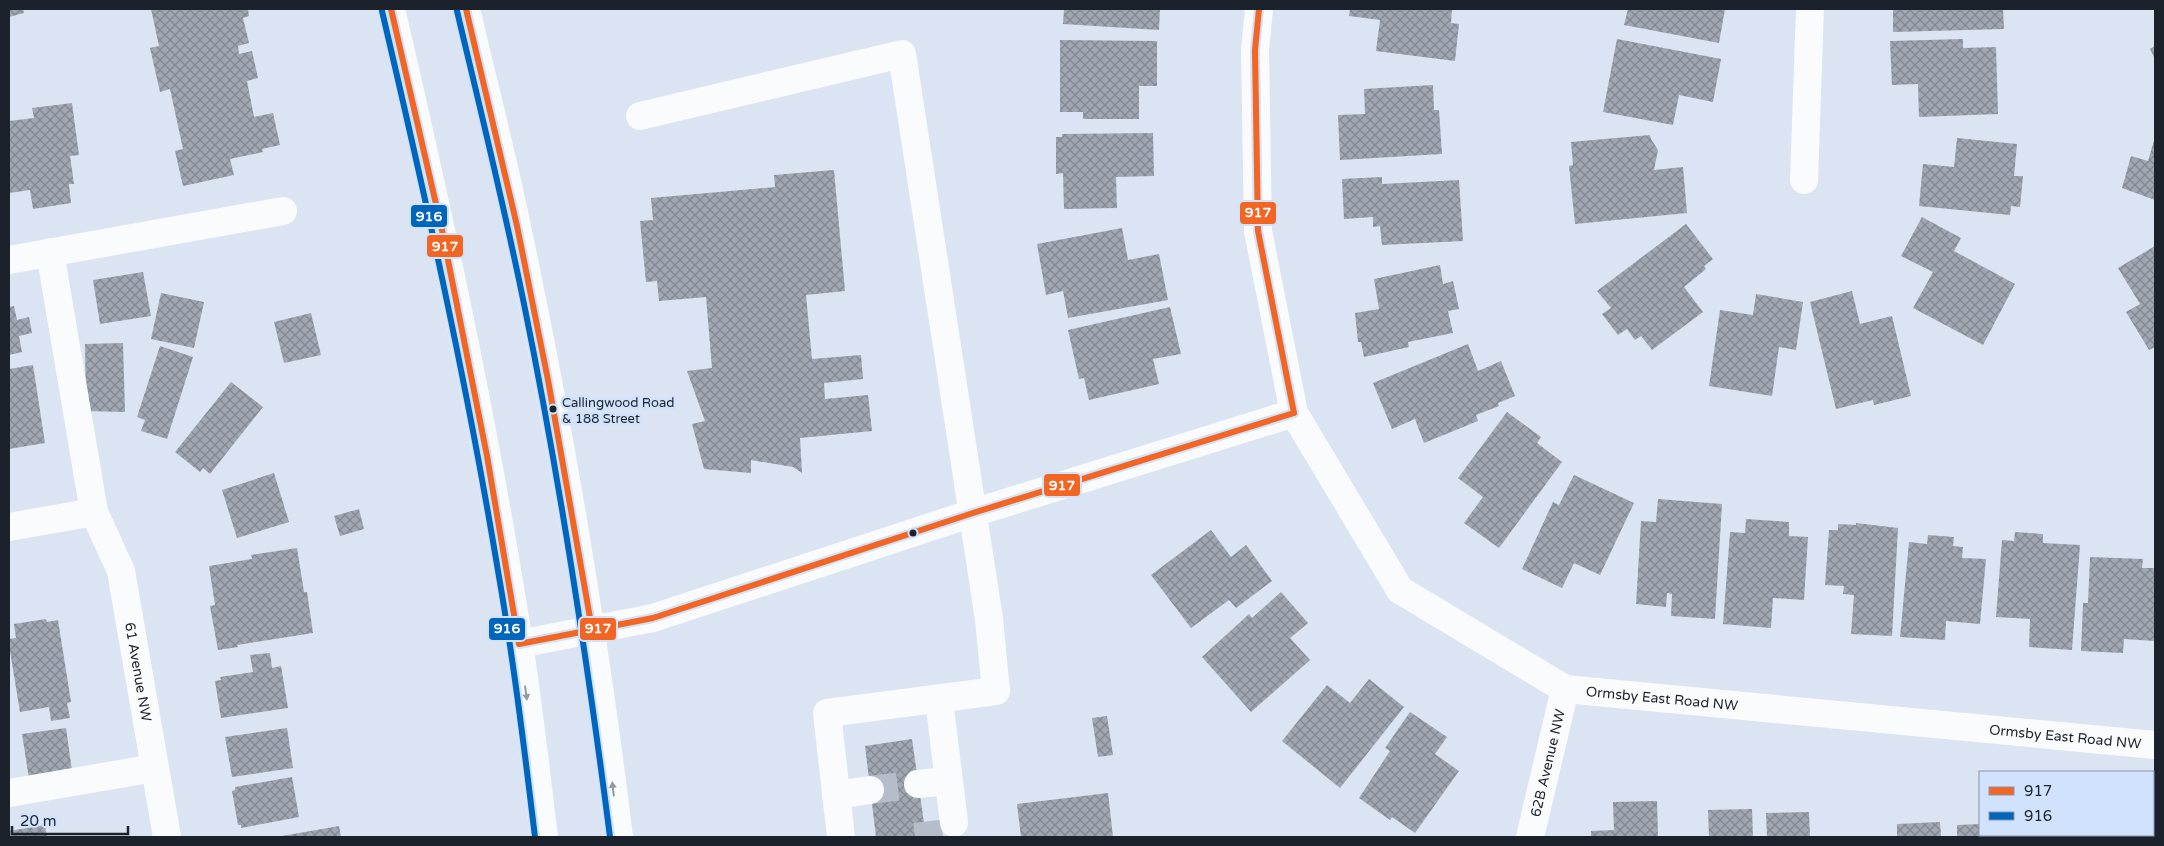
<svg xmlns="http://www.w3.org/2000/svg" width="2164" height="846" viewBox="0 0 2164 846" font-family="'Varela Round',sans-serif">
  <style>
    .building { fill: url(#building-cross-hatch) }
    .lines { fill: none; stroke-linecap: round; stroke-linejoin: round }
    .minor-tunnel { stroke: #b5bdcb; stroke-width: 28; stroke-dasharray: 28 14; stroke-linecap: butt }
    .minor { stroke: #fafbfd; stroke-width: 28 }
    .major { stroke: #fafbfd; stroke-width: 28 }
    .bus-1-casing { stroke: #d1e2fd; stroke-width: 10 }
    .bus-2-casing { stroke: #d1e2fd; stroke-width: 10 }
    .bus-1 { stroke: #f26522; stroke-width: 6 }
    .bus-2 { stroke: #0065bd; stroke-width: 6 }
    .oneway { fill: #96999f }
    .bus-dot { fill: #1c222c; stroke: #d1e2fd; stroke-width: 2 }
    .labels { text-anchor: middle; stroke-width: 5; stroke-linejoin: round; paint-order: stroke }
    .bus-label { font-size: 13px; fill: #1c222c; stroke: #d1e2fd; text-anchor: start }
    .street-label { font-size: 14px; fill: #1c222c; stroke: #d1e2fd }
    .line-badge { stroke: #d1e2fd; stroke-width: 2 }
    .badge-label { font-size: 14px; text-anchor: middle; font-weight: bold; fill: #fff }
  </style>
  <defs>
    <pattern id="building-cross-hatch" width="8" height="8" patternUnits="userSpaceOnUse" patternTransform="scale(1.25)"><rect width="8" height="8" fill="#a0a7b2"/><path d="M0 0l8 8M0 8l8-8" fill="none" stroke="#828891"/></pattern>
  </defs>
  <rect width="100%" height="100%" fill="#dbe4f3"/>
  <!-- building -->
  <g class="building">
    <path d="M9 9H23L24 13 9 17Z"/>
    <path d="M151 9H248L249 16 243 18 249 43 238 46 239 54 252 51 258 78 247 81 254 117 273 113 280 145 262 149 263 152 230 159 234 175 183 186 175 151 183 149 170 89 160 92 150 48 159 46Z"/>
    <path d="M1064 9H1160L1159 30 1063 24Z"/>
    <path d="M1350 9H1452L1451 23 1459 24 1455 61 1376 51 1380 20 1349 16Z"/>
    <path d="M1628 9H1725L1719 43 1624 25Z"/>
    <path d="M1893 9H2003L2004 29 1893 32Z"/>
    <path d="M1617 39 1721 59 1713 102 1679 95 1673 125 1603 112Z"/>
    <path d="M1963 39V48L1996 47 1998 114 1919 117 1918 84 1892 85 1890 41Z"/>
    <path d="M1060 40 1157 41V86H1139V119H1083V112H1060Z"/>
    <path d="M2155 46V59L2150 49Z"/>
    <path d="M1433 85 1434 110H1439L1442 154 1340 160 1338 115 1365 114 1364 89Z"/>
    <path d="M72 103 79 155 70 156 74 184H69L71 203 33 209 30 190 9 193V121L34 118 32 108Z"/>
    <path d="M1153 133 1154 176 1116 177 1117 208 1064 209 1063 173 1056 174V137H1062V134Z"/>
    <path d="M1650 135 1651 139 1658 150 1654 170 1683 167 1687 213 1575 224 1569 166 1573 165 1571 142Z"/>
    <path d="M2155 137V200L2122 188 2131 156 2148 161Z"/>
    <path d="M1957 138 2017 144 2014 176H2023L2020 207 2011 206 2010 215 1919 206 1923 164 1954 167Z"/>
    <path d="M834 170 845 291 806 295 812 359 861 355 863 379 824 383 825 399 868 395 872 431 800 438 802 473 793 467 751 460V473L704 469 692 424 705 421 687 371 712 368 706 297 659 301 657 281 646 282 640 221 653 220 651 198 775 187 774 175Z"/>
    <path d="M1382 177V184L1459 180 1463 241 1382 245 1380 226 1373 227V217L1344 219 1342 179Z"/>
    <path d="M1922 217 1961 238 1954 251 2015 284 1983 345 1913 308 1933 272 1901 256Z"/>
    <path d="M1686 224 1713 259 1704 266 1706 269 1684 287 1703 312 1652 350 1641 336 1635 340 1627 329 1618 335 1602 314 1611 308 1597 291Z"/>
    <path d="M1122 228 1128 260 1159 254 1168 300 1068 318 1063 291 1046 295 1037 244Z"/>
    <path d="M2155 246V347L2149 350 2126 312 2140 304 2118 268Z"/>
    <path d="M1440 265 1443 284 1453 281 1459 309 1448 311 1453 333 1408 342 1409 347 1364 357 1361 342H1358L1355 313 1379 309 1374 279Z"/>
    <path d="M143 272 151 316 100 324 93 280Z"/>
    <path d="M1852 291 1860 324 1892 316 1911 396 1874 405 1873 400 1836 409 1810 302Z"/>
    <path d="M161 293 204 302 194 348 151 339Z"/>
    <path d="M1756 294 1803 302 1796 350 1779 347 1772 396 1709 386 1720 310 1753 315Z"/>
    <path d="M14 306 17 320 29 317 32 333 19 336 22 352 9 355V307Z"/>
    <path d="M1170 307 1181 354 1153 359 1159 384 1089 400 1084 378 1079 379 1068 330Z"/>
    <path d="M311 313 321 355 284 363 274 322Z"/>
    <path d="M123 343 125 412 86 411 85 344Z"/>
    <path d="M1468 344 1478 371 1501 361 1515 396 1498 403 1499 406 1476 415 1478 421 1424 443 1415 419 1392 429 1373 383Z"/>
    <path d="M160 346 193 357 167 439 141 431 145 420 137 417Z"/>
    <path d="M33 365 45 443 9 449V369Z"/>
    <path d="M231 382 263 407 210 474 203 468 200 472 175 452Z"/>
    <path d="M1507 412 1541 437 1537 443 1562 462 1499 548 1464 523 1483 497 1458 478Z"/>
    <path d="M274 473 289 522 237 538 222 490Z"/>
    <path d="M1574 475 1634 503 1600 575 1574 563 1562 588 1522 569 1553 502 1559 505Z"/>
    <path d="M1658 499 1722 504 1715 619 1671 616 1672 594 1667 593 1666 607 1636 604 1641 521 1656 522Z"/>
    <path d="M359 509 364 529 340 536 334 516Z"/>
    <path d="M1746 519 1789 522V536L1808 537 1804 600 1773 598 1771 628 1723 624 1730 532 1745 533Z"/>
    <path d="M1856 523 1898 528 1892 636 1851 634 1854 595 1843 594 1844 586 1825 585 1829 530H1838V524L1856 525Z"/>
    <path d="M1211 530 1231 557 1246 545 1272 581 1236 608 1229 600 1191 628 1151 575Z"/>
    <path d="M2015 532 2043 534V543L2080 545 2072 650 2029 647 2030 619 1996 617 2002 540 2014 541Z"/>
    <path d="M1928 535 1954 537 1953 546 1963 547 1962 558 1986 559 1980 624 1946 621 1945 640 1900 637 1909 542 1927 544Z"/>
    <path d="M297 548 304 592H307L313 633 237 645 238 647 218 650 210 606 215 605 209 566 252 559 251 555Z"/>
    <path d="M2090 557 2143 559 2142 568H2155V641L2124 639 2123 653 2081 651 2083 603H2088Z"/>
    <path d="M1281 592 1308 623 1290 638 1310 660 1251 712 1202 657 1249 614 1252 618Z"/>
    <path d="M46 619 47 622 58 620 71 702 67 703 70 718 51 721 49 707 20 712 9 645V639L16 638 14 624Z"/>
    <path d="M270 653 272 668 281 666 288 708 221 718 215 681 221 680 220 677 253 672 250 655Z"/>
    <path d="M1369 679 1404 707 1340 788 1282 741 1327 685 1350 703Z"/>
    <path d="M1410 712 1447 737 1435 754 1459 771 1415 833 1392 817 1390 820 1359 798 1390 751 1385 748Z"/>
    <path d="M1107 716 1113 755 1098 757 1092 718Z"/>
    <path d="M66 728 73 778 30 785 22 734Z"/>
    <path d="M287 728 293 768 232 777 225 737Z"/>
    <path d="M912 739 926 837H876L865 746Z"/>
    <path d="M292 777 299 817 241 828V825H238L232 791 235 790V787Z"/>
    <path d="M1108 793 1113 837H1021L1017 804Z"/>
    <path d="M1657 801 1658 837H1591V831L1614 830 1613 802Z"/>
    <path d="M1752 809 1753 837H1709L1708 810Z"/>
    <path d="M1809 812 1810 837H1767L1766 813Z"/>
    <path d="M1940 822 1941 837H1897V824Z"/>
    <path d="M1980 824V835H1999L2000 837H1957V825Z"/>
    <path d="M45 825 47 837H9V831Z"/>
    <path d="M339 826 341 837H282V836Z"/>
  </g>
  <g class="lines">
    <!-- minor-tunnel -->
    <g class="minor-tunnel">
      <path d="M870 790 918 784"/>
      <path d="M915 837 955 832"/>
    </g>
    <!-- minor -->
    <g class="minor">
      <path id="s1" d="M1259 9 1255 50 1258 231 1294 413 1400 590 1565 689 2155 745"/>
      <path d="M640 116 902 54 989 619 996 691 827 713 841 837"/>
      <path d="M1804 180 1810 9"/>
      <path id="s2" d="M50 252 94 512 121 571 167 837"/>
      <path d="M9 260 283 211"/>
      <path d="M9 527 94 512"/>
      <path d="M519 644 653 618 973 513 1294 413"/>
      <path d="M939 699 954 823"/>
      <path d="M918 784 948 781"/>
      <path d="M9 793 155 768"/>
      <path d="M836 795 870 790"/>
      <path id="s3" d="M1530 837 1565 689"/>
    </g>
    <!-- major -->
    <g class="major">
      <path d="M391 9C440 219 486 430 519 644 529 708 536 773 544 837"/>
      <path d="M466 9C483 82 502 154 517 227 560 429 594 632 619 837"/>
    </g>
    <defs>
      <g id="bus-1">
        <path d="M391 9 442 230 487 456 519 644 653 618 973 513 1294 413"/>
        <path d="M466 9 517 226 548 380 592 629"/>
        <path d="M1259 9 1255 50 1258 231 1294 413"/>
      </g>
      <g id="bus-2">
        <path d="M382 11C425 195 466 379 497 565 513 656 524 746 535 837"/>
        <path d="M457 11C480 108 504 205 524 304 560 480 587 658 610 837"/>
      </g>
    </defs>
    <!-- bus-1 casing -->
    <use href="#bus-1" class="bus-1-casing"/>
    <!-- bus-2 casing -->
    <use href="#bus-2" class="bus-2-casing"/>
    <!-- bus-1 -->
    <use href="#bus-1" class="bus-1"/>
    <!-- bus-2 -->
    <use href="#bus-2" class="bus-2"/>
  </g>
  <!-- one-way arrows -->
  <defs><path id="oneway-solid" d="M-6-.8H1V-3.2L6.5 0L1 3.2V.8H-6Z" transform="scale(1.25)"/></defs>
  <g class="oneway">
    <use href="#oneway-solid" transform="translate(526 693) rotate(82)"/>
    <use href="#oneway-solid" transform="translate(613 789) rotate(-97)"/>
  </g>
  <!-- markers -->
  <g class="bus-dot">
    <circle cx="553" cy="409" r="4.5"/>
    <circle cx="913" cy="533" r="4.5"/>
  </g>
  <g class="labels">
    <!-- bus labels -->
    <g class="bus-label">
      <text x="562" y="407">Callingwood Road<tspan x="562" dy="16">&amp; 188 Street</tspan></text>
    </g>
    <!-- street labels -->
    <g class="street-label">
      <text dy="5" stroke="none"><textPath href="#s2" startOffset="431">61 Avenue NW</textPath></text>
      <text dy="5" stroke="none"><textPath href="#s1" startOffset="904">Ormsby East Road NW</textPath></text>
      <text dy="5" stroke="none"><textPath href="#s1" startOffset="1309">Ormsby East Road NW</textPath></text>
      <text dy="5" stroke="none"><textPath href="#s3" startOffset="76">62B Avenue NW</textPath></text>
    </g>
  </g>
  <g class="line-badge">
    <rect x="1239" y="201" width="38" height="24" rx="5" fill="#f26522"/>
    <rect x="410" y="204" width="38" height="24" rx="5" fill="#0065bd"/>
    <rect x="426" y="234" width="38" height="24" rx="5" fill="#f26522"/>
    <rect x="1043" y="473" width="38" height="24" rx="5" fill="#f26522"/>
    <rect x="579" y="617" width="38" height="24" rx="5" fill="#f26522"/>
    <rect x="488" y="617" width="38" height="24" rx="5" fill="#0065bd"/>
  </g>
  <g class="badge-label">
    <text x="1258" y="217">917</text>
    <text x="429" y="221">916</text>
    <text x="445" y="251">917</text>
    <text x="1062" y="490">917</text>
    <text x="598" y="633">917</text>
    <text x="507" y="633">916</text>
  </g>
  <!-- border -->
  <rect width="2164" height="846" fill="none" stroke="#1c222c" stroke-width="20"/>
  <!-- legend -->
  <rect x="1979" y="771" width="175" height="65" fill="#d1e2fd" stroke="#8995a9"/>
  <rect x="1989" y="787" width="25" height="8" fill="#f26522" stroke="#8995a9"/>
  <text x="2024" y="796" font-size="15" fill="#1c222c">917</text>
  <rect x="1989" y="812" width="25" height="8" fill="#0065bd" stroke="#8995a9"/>
  <text x="2024" y="821" font-size="15" fill="#1c222c">916</text>
  <!-- scale -->
  <path d="M12 826v8h116v-8" fill="none" stroke="#1c222c" stroke-width="2.5"/>
  <text x="20" y="826" font-size="15" fill="#1c222c" stroke="#d1e2fd" stroke-width="4" paint-order="stroke">20 m</text>
</svg>
